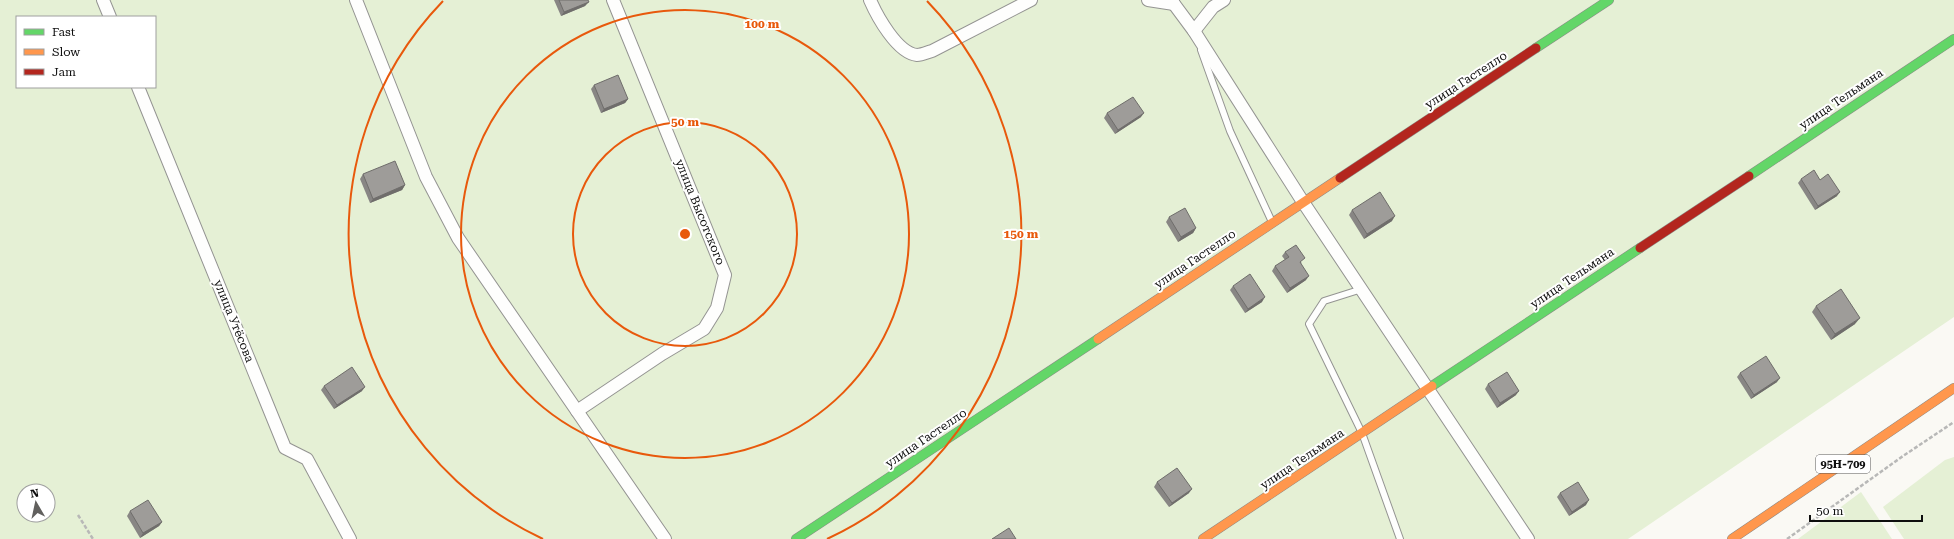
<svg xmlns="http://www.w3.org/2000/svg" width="1954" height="539" viewBox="0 0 1954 539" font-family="'Roboto Serif',serif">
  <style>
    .green { fill: #e5f0d5; fill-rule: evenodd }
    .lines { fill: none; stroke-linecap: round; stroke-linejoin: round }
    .lane-casing { stroke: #949492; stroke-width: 8 }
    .street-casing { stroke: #949492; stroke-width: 14 }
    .fast-casing { stroke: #8b8a88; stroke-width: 10 }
    .slow-casing { stroke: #8b8a88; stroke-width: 10 }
    .jam-casing { stroke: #8b8a88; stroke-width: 10 }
    .path { stroke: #b8b8b7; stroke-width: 2.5; stroke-dasharray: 4 2; stroke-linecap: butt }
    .lane { stroke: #fefefd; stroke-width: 6 }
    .street { stroke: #fefefd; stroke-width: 12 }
    .fast { stroke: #63d668; stroke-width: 9 }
    .slow { stroke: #ff974d; stroke-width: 9 }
    .jam { stroke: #b3261e; stroke-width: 9 }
    .wall { fill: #888684 }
    .shaded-wall { fill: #6f6d6b }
    .building { fill: #9e9c99; stroke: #6f6d6b }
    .ring { fill: none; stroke: #e8590c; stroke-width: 2 }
    .labels { text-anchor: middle; stroke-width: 4; stroke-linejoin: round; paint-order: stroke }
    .shield { fill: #fff; stroke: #565656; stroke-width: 1 }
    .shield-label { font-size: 11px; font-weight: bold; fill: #0e0e0e }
    .street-label { font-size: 12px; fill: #0e0e0e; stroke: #fff }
    .centre { fill: #e8590c; stroke: #fff; stroke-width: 2 }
    .ring-label { font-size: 12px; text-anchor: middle; font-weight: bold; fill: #e8590c; stroke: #fff; stroke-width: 4; stroke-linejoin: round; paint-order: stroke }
  </style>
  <rect width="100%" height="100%" fill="#faf9f4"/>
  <!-- green -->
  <g class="green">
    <path d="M0 0H1954V317L1628 539H0ZM17 17H155V87H17ZM24 491H48V515H24Z"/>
    <path d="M1954 457V539H1904L1883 507 1945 460Z"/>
    <path d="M1861 492 1892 539H1798Z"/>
  </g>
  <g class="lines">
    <defs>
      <g id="lane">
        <path d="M1201 50 1230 131 1272 222"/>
        <path d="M1362 289 1324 301 1309 324 1362 433 1400 539"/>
      </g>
      <g id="street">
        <path d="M103 0 110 17"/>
        <path d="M356 0 426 177 458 238 665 539"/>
        <path d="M870 0C877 16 897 53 917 55 922 55 928 52 932 51L1031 0"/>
        <path d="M1148 0 1174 4"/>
        <path d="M1171 0 1194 31 1303 202 1528 539"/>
        <path d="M1194 31 1213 7 1224 0"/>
        <path d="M138 87 285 448 307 459 350 539"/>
        <path d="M577 411 662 354 704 329 717 308 725 275 613 0"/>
      </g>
      <g id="fast">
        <path d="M1536 48 1609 0"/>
        <path d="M1749 176 1954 39"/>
        <path d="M1432 386 1640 248"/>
        <path d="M796 539 1098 339"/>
      </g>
      <g id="slow">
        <path d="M1098 339 1340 178"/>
        <path d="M1203 539 1432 386"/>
        <path d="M1732 539 1954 388"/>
      </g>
      <g id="jam">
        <path d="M1340 178 1536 48"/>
        <path d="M1640 248 1749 176"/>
      </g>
    </defs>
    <!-- lane casing -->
    <use href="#lane" class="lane-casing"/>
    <!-- street casing -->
    <use href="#street" class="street-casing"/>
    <!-- fast casing -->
    <use href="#fast" class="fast-casing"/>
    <!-- slow casing -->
    <use href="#slow" class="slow-casing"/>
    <!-- jam casing -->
    <use href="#jam" class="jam-casing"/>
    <!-- path -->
    <g class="path">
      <path d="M78 515 93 539"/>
      <path d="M1787 539 1903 456 1954 422"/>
    </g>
    <!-- lane -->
    <use href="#lane" class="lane"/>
    <!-- street -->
    <use href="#street" class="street"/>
    <!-- fast -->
    <use href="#fast" class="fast"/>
    <!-- slow -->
    <use href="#slow" class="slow"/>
    <!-- jam -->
    <use href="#jam" class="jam"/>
  </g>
  <!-- wall -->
  <g class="wall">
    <path d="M554 0H588L585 6 561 16Z"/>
    <path d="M594 85 628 99 625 103 601 113 591 89Z"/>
    <path d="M1107 113 1141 117 1115 134 1104 118Z"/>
    <path d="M363 174 405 185 402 190 370 203 360 179Z"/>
    <path d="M1801 179 1837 196 1815 210 1798 183Z"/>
    <path d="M1352 210 1392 221 1364 239 1349 215Z"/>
    <path d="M1169 217 1196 228 1193 233 1178 242 1166 222Z"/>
    <path d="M1285 252 1302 263H1301L1306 280 1287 293 1272 271 1275 266 1285 260 1282 256Z"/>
    <path d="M1233 286 1262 302 1245 313 1230 290Z"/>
    <path d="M1816 306 1855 324 1831 340 1812 312Z"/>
    <path d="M1740 373 1777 382 1751 399 1737 377Z"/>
    <path d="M1488 384 1516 395 1497 408 1485 389Z"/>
    <path d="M324 386 362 391 334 409 321 390Z"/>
    <path d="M1157 482 1189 493 1169 507 1154 487Z"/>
    <path d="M1560 493 1586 505 1569 516 1557 497Z"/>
    <path d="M130 511 162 522 159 526 140 538 127 516Z"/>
  </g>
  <!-- shaded-wall -->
  <g class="shaded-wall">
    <path d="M589 2 585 6 561 16 564 12Z"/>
    <path d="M628 99 625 103 601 113 604 109Z"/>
    <path d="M1144 113 1141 117 1115 134 1118 130Z"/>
    <path d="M405 185 402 190 370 203 373 199Z"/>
    <path d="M1840 192 1837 196 1815 210 1818 206Z"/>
    <path d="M1395 216 1392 221 1364 239 1367 234Z"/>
    <path d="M1196 228 1193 233 1178 242 1181 237Z"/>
    <path d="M1309 276 1306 280 1287 293 1290 288Z"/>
    <path d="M1265 297 1262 302 1245 313 1248 309Z"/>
    <path d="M1860 318 1855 324 1831 340 1835 334Z"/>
    <path d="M1780 378 1777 382 1751 399 1754 395Z"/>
    <path d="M365 387 362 391 334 409 337 405Z"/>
    <path d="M1519 391 1516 395 1497 408 1500 403Z"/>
    <path d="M1192 489 1189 493 1169 507 1172 503Z"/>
    <path d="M1589 500 1586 505 1569 516 1572 512Z"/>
    <path d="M162 522 159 526 140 538 143 533Z"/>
  </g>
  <!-- building -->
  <g class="building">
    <path d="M559 0H588L589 2 564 12Z"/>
    <path d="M618 75 628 99 604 109 594 85Z"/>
    <path d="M1133 97 1144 113 1118 130 1107 113Z"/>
    <path d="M395 161 405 185 373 199 363 174Z"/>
    <path d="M1814 170 1820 180 1828 174 1840 192 1818 206 1801 179Z"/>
    <path d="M1380 192 1395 216 1367 234 1352 210Z"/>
    <path d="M1185 208 1196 228 1181 237 1169 217Z"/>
    <path d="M1296 245 1305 258 1300 262 1309 276 1290 288 1275 266 1289 257 1285 252Z"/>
    <path d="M1250 274 1265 297 1248 309 1233 286Z"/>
    <path d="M1841 289 1860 318 1835 334 1816 306Z"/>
    <path d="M1766 356 1780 378 1754 395 1740 373Z"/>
    <path d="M352 367 365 387 337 405 324 386Z"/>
    <path d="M1507 372 1519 391 1500 403 1488 384Z"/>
    <path d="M1177 468 1192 489 1172 503 1157 482Z"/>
    <path d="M1578 482 1589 500 1572 512 1560 493Z"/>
    <path d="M148 500 162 522 143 533 130 511Z"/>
    <path d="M1009 528 1016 539H992Z"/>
  </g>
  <!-- distance rings -->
  <g class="ring">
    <circle cx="685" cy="234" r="112"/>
    <circle cx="685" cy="234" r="224"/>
    <path d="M543 539A336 336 0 0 1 443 1M927 1A336 336 0 0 1 827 539"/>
  </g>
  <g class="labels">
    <!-- shield labels -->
    <rect class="shield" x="1816" y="455" width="54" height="18" rx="3"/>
    <g class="shield-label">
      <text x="1843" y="468">95Н-709</text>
    </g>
    <!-- street labels -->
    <g class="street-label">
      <text transform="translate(1466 80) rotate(-33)" y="4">улица Гастелло</text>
      <text transform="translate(1841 99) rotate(-34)" y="4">улица Тельмана</text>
      <text transform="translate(700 212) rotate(68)" y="4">улица Высотского</text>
      <text transform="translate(1195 259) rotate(-34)" y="4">улица Гастелло</text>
      <text transform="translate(1572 278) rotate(-34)" y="4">улица Тельмана</text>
      <text transform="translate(234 321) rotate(68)" y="4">улица Утёсова</text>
      <text transform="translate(926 438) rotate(-34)" y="4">улица Гастелло</text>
      <text transform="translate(1302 459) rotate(-34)" y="4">улица Тельмана</text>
    </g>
  </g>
  <circle cx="685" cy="234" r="6" class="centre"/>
  <g class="ring-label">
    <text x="762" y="28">100 m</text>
    <text x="685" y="126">50 m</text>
    <text x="1021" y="238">150 m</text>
  </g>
  <!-- legend -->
  <rect x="16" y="16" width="140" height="72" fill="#ffffff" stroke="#9f9f9f"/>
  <rect x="24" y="29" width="20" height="6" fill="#63d668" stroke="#9f9f9f"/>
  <text x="52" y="36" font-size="12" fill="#0e0e0e">Fast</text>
  <rect x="24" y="49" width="20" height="6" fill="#ff974d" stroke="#9f9f9f"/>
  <text x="52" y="56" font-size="12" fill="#0e0e0e">Slow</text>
  <rect x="24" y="69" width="20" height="6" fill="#b3261e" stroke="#9f9f9f"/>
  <text x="52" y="76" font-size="12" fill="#0e0e0e">Jam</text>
  <!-- north arrow -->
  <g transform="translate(36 503) rotate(351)"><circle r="19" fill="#ffffff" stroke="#9f9f9f"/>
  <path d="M0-3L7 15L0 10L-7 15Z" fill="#61605e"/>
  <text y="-6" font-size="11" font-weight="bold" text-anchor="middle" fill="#0e0e0e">N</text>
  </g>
  <!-- scale -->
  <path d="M1810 515v6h112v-6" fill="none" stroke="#0e0e0e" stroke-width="2"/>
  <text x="1816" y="515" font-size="12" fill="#0e0e0e" stroke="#ffffff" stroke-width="3" paint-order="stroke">50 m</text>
</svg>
